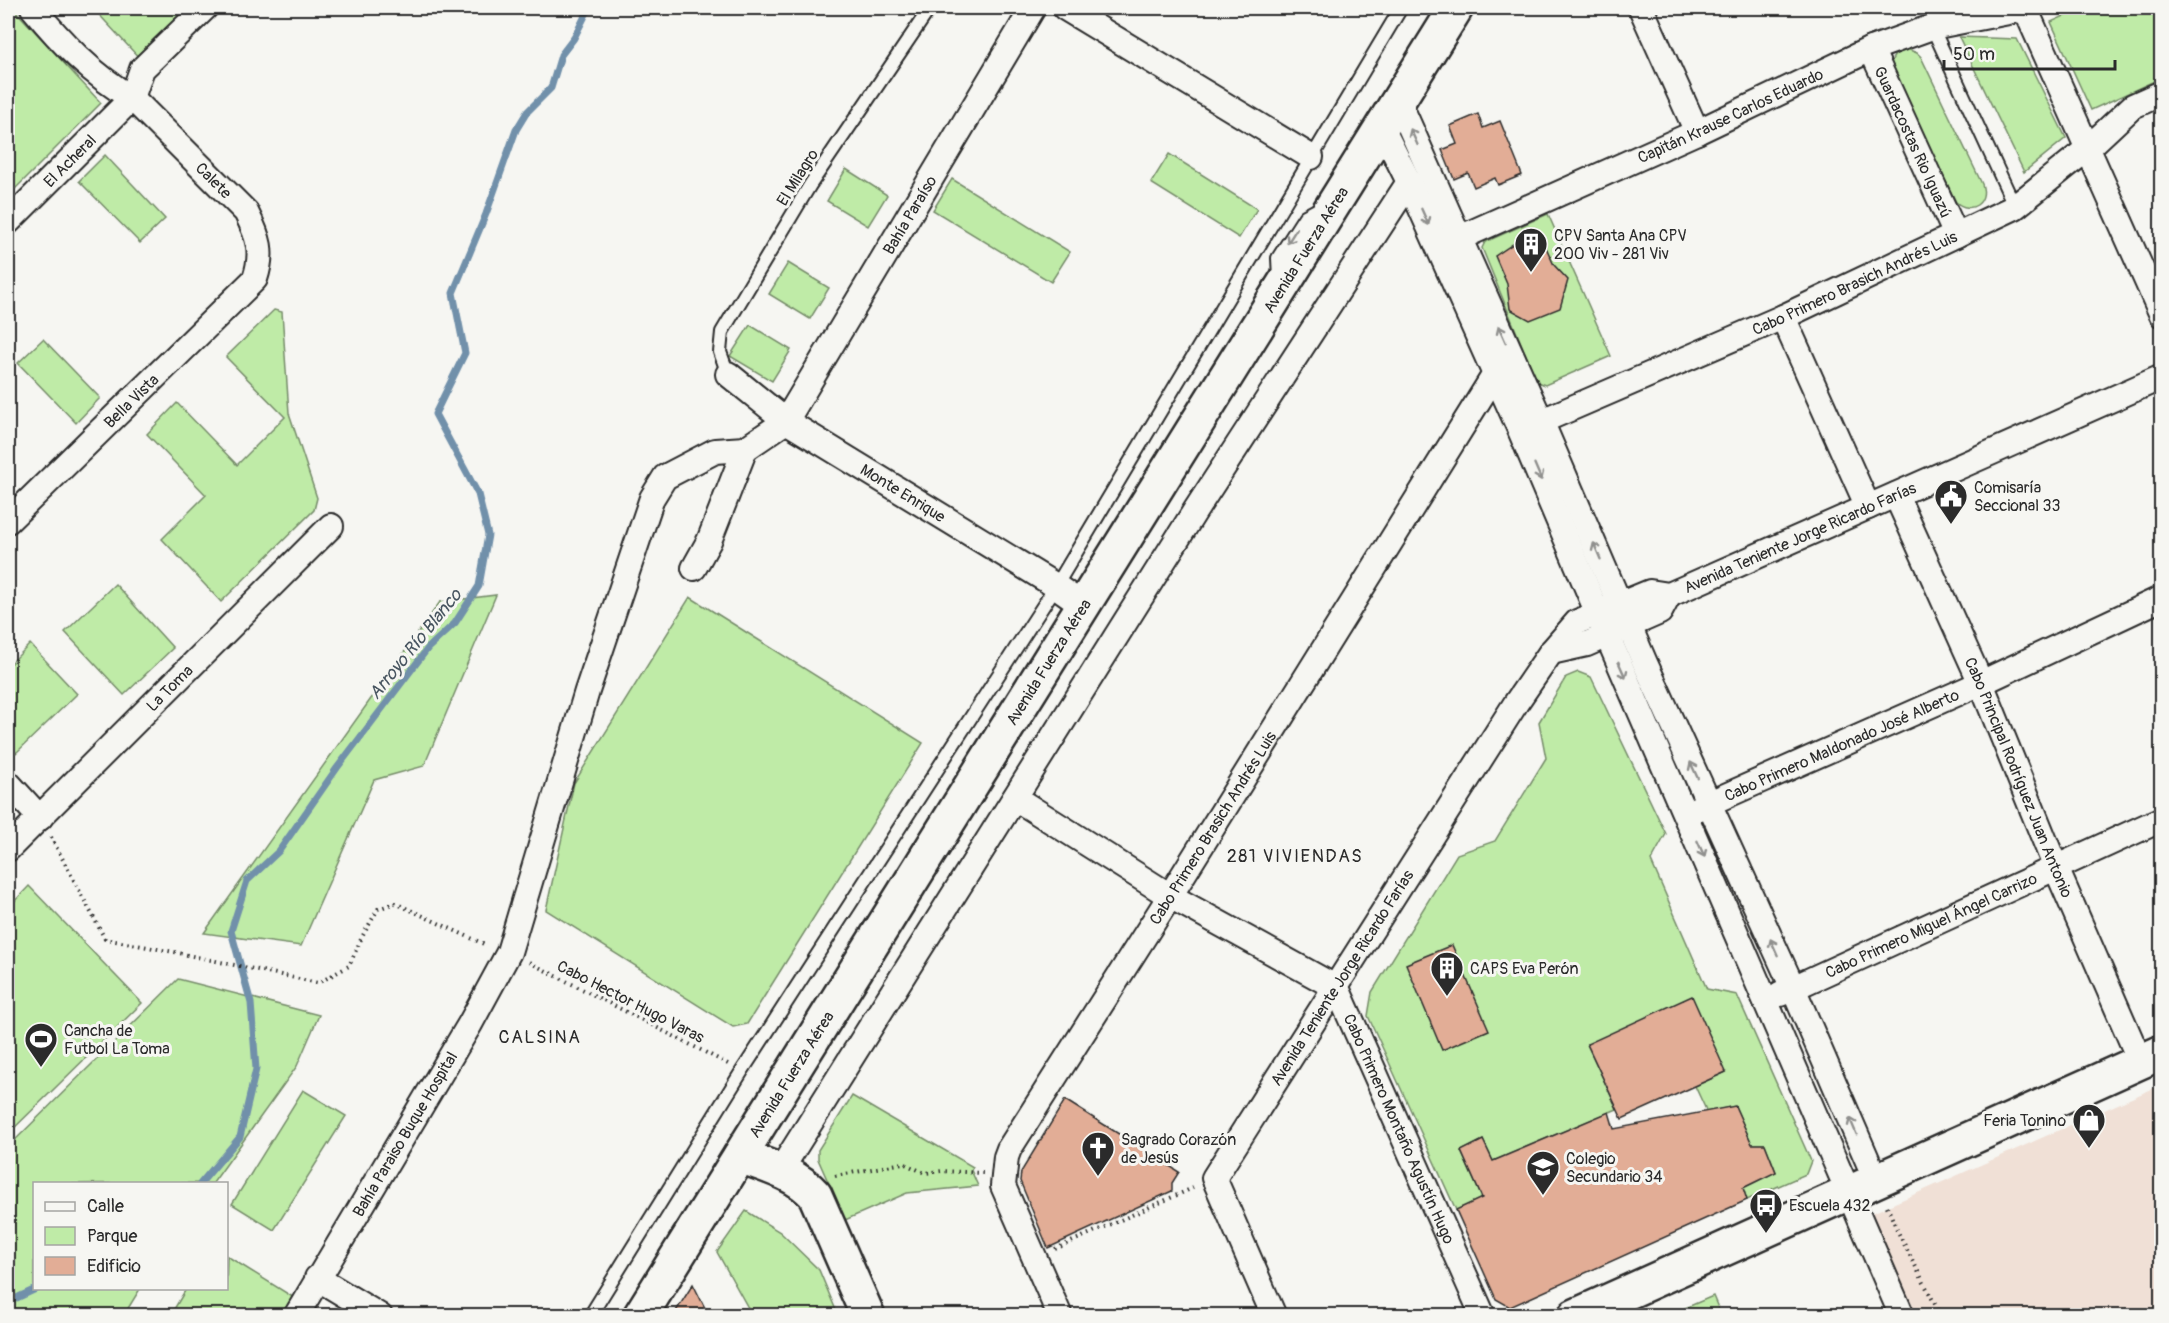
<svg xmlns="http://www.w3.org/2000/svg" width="2169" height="1323" viewBox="0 0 2169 1323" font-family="Pangolin,sans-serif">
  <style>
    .built { fill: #f0e0d6 }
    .green { fill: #bfeba7; stroke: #758b69; stroke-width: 1.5 }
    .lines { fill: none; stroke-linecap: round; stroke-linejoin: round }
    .stream { stroke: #7190aa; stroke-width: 7 }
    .building { fill: #e2ad96; stroke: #2b2b2b; stroke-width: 1.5 }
    .lane-casing { stroke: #2b2b2b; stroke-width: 16 }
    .street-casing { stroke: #2b2b2b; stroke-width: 28 }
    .secondary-casing { stroke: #2b2b2b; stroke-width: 38 }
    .path { stroke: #2b2b2b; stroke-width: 4; stroke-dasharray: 1.5 4.5; stroke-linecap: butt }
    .lane { stroke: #f6f6f2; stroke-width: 12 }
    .street { stroke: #f6f6f2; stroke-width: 24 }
    .secondary { stroke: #f6f6f2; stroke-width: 33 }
    .oneway { stroke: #90908e }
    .labels { text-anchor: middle; stroke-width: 6; stroke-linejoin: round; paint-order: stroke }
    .street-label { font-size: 16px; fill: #2b2b2b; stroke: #f6f6f2 }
    .poi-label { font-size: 16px; fill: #2b2b2b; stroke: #f6f6f2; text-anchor: start }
    .water-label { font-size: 18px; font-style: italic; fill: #485560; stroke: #f6f6f2 }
    .neighbourhood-label { font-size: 18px; letter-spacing: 1.5px; fill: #2b2b2b; stroke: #f6f6f2 }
  </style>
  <rect width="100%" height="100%" fill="#f6f6f2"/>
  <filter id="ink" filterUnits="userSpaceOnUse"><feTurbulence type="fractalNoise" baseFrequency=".0167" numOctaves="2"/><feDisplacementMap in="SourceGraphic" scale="12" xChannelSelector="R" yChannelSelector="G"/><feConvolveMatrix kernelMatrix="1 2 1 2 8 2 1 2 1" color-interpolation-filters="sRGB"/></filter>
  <g filter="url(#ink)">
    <!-- built -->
    <path class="built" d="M2161 1085V1315H1917L1870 1214Z"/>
    <!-- green -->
    <g class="green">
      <path d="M8 8H13L101 103 8 196Z"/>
      <path d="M93 8H197L142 61Z"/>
      <path d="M2082 8H2161V78L2091 110 2051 22Z"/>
      <path d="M1959 37 2017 39 2066 138 2024 172Z"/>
      <path d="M1907 49 1917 53 1921 57 1982 184C1989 203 1970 215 1956 202L1891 70C1890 58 1895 51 1907 49Z"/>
      <path d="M1169 154 1257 209 1239 238 1151 183Z"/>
      <path d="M105 155 165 219 140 243 79 181Z"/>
      <path d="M846 169 887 195 868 226 827 201Z"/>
      <path d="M952 179 1070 252 1051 282 933 210Z"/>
      <path d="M1548 214 1611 356 1545 385 1537 382 1482 248 1485 242Z"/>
      <path d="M788 263 829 288 810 319 769 294Z"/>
      <path d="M274 310 282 312 289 413 317 498 314 510 221 602 162 539 206 495 147 434 177 403 237 465 285 417 226 357Z"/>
      <path d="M750 325 791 350 772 381 730 356Z"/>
      <path d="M43 339 100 398 76 423 18 363Z"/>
      <path d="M115 584 173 648 124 695 65 632Z"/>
      <path d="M496 595 424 766 374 780 301 946 204 933 440 602Z"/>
      <path d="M690 597 923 743 747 1024 733 1027 546 910 574 783Z"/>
      <path d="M30 644 77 694 16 753 8 743V666Z"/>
      <path d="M1578 672 1591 677 1666 834 1651 861 1707 989 1737 995 1811 1161 1806 1174 1747 1200 1743 1188 1776 1172 1765 1144H1752L1735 1106 1707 1112 1695 1086 1726 1072 1587 1044 1617 1109 1493 1161 1483 1140 1461 1151 1482 1198 1456 1210 1368 1016 1372 992 1457 854 1495 841 1546 758 1539 722 1566 677Z"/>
      <path d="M29 886 142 1003 8 1134V908Z"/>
      <path d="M178 979 319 1015 297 1066 213 1183 34 1184V1288L140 1289 124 1315H8V1147Z"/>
      <path d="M303 1090 346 1116 274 1230 232 1204Z"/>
      <path d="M852 1096 973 1167 971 1170 978 1186 907 1193 845 1220 818 1159V1150Z"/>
      <path d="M746 1211 780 1232 819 1270 838 1315H752L717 1252Z"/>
      <path d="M227 1256 296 1299 286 1315 170 1316 186 1289 226 1288Z"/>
      <path d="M1713 1296 1721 1315H1669Z"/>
    </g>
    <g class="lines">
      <!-- stream -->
      <g class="stream">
        <path d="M200 1184 240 1137 256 1069 251 1003 231 931 247 881 279 851 337 768 428 648 455 623 479 586 488 535 478 494 435 414 465 353 453 293 486 214 516 130 527 112 551 88 561 55 574 38 587 12 596 8"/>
        <path d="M8 1302 38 1288"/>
      </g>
    </g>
    <!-- building -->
    <g class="building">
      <path d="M1478 114 1483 128 1500 121 1522 175 1498 185 1495 178 1474 187 1468 173 1454 179 1442 150 1457 144 1450 126Z"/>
      <path d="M1540 234 1554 265 1568 280 1560 308 1530 320 1510 309 1507 284 1495 256 1513 244Z"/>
      <path d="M1452 945 1489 1030 1442 1050 1406 964Z"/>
      <path d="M1692 996 1726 1072 1622 1119 1587 1044Z"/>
      <path d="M1065 1100 1179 1172 1172 1183V1191L1048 1248 1020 1181 1021 1172Z"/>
      <path d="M1735 1106 1752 1144H1765L1776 1172 1743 1188 1747 1200 1510 1307 1496 1299 1456 1210 1482 1198 1461 1151 1483 1140 1493 1161 1609 1112 1614 1129Z"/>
      <path d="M693 1284 709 1316H673Z"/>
    </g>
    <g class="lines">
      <defs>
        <g id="lane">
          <path d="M1932 27 2015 207"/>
          <path d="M1279 278 1278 258 1305 216 1320 208"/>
          <path d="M728 374 720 352 722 332 810 185 930 8"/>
          <path d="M590 1316 742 1071 1056 586 1401 8"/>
        </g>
        <g id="street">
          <path d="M1065 8 1311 157"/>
          <path d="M1641 8 1697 132"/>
          <path d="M2025 8 2162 315"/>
          <path id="s1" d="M1871 49 1956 235"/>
          <path d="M1398 100 1541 421 1645 663 1793 988 1876 1180"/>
          <path d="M1381 126 1409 182 1520 430 1607 635 1902 1316"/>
          <path id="s2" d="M8 222 132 98 142 69 205 8"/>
          <path id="s3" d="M1446 244 1697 132 1871 49 1932 27 2029 8"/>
          <path d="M1783 317 1868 507"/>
          <path id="s4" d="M728 374 786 421 1056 586 1083 605"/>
          <path id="s5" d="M1528 427 1783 317 2015 207 2087 149 2133 106 2162 93"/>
          <path id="s6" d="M1896 495 1981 683 2056 868 2140 1061"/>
          <path id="s7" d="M8 521 255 279C264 252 259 238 246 212L132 98C92 75 61 42 33 8"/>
          <path d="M694 568 709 541 745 449"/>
          <path d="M1551 652 1587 644 1660 612 1669 595"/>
          <path d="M8 783 40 818"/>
          <path id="s8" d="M1015 798 1170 896 1337 988 1483 1316"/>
          <path id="s9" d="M1696 809 1981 683 2162 598"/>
          <path id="s10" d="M8 849 331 526"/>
          <path id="s11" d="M1780 994 2162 819"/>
          <path d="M780 1171 1195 511 1409 182"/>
          <path d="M317 1278 380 1316"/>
          <path id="s12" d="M296 1316 470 1024 509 952 587 691 652 498 665 477 715 451 745 449 786 421 1033 8"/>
          <path id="s13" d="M1060 1316 1003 1186 1006 1157 1009 1149 1170 896 1495 374 1507 368"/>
          <path id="s14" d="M1274 1316 1214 1178 1516 703 1551 652 1577 622 1650 592 1669 595 2162 377"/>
        </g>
        <g id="secondary">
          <path d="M740 1156C767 1166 795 1173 815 1195L868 1316"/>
          <path id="s15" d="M640 1316 1456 8"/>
          <path d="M1575 1316 2162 1052"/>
        </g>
      </defs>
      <!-- lane casing -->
      <use href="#lane" class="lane-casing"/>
      <!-- street casing -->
      <use href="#street" class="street-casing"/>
      <!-- secondary casing -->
      <use href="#secondary" class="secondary-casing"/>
      <!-- path -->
      <g class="path">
        <path d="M51 837 105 939 174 952 318 983 349 966 362 937 378 909 395 903 486 945"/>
        <path d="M529 962 728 1064"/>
        <path d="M835 1176 903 1163 925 1173 942 1171 983 1173"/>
        <path d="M1887 1206 1898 1232 1941 1316"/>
        <path d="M1055 1249 1193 1188"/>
      </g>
      <!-- lane -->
      <use href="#lane" class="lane"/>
      <!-- street -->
      <use href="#street" class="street"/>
      <!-- secondary -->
      <use href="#secondary" class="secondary"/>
    </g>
    <!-- one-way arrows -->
    <defs><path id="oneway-shaft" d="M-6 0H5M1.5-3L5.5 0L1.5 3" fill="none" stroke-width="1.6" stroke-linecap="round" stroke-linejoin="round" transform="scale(1.5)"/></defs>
    <g class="oneway">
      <use href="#oneway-shaft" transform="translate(1414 137) rotate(-114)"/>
      <use href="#oneway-shaft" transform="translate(1425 217) rotate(66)"/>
      <use href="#oneway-shaft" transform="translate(1292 236) rotate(122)"/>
      <use href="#oneway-shaft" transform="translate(1502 334) rotate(-114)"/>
      <use href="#oneway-shaft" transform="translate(1538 472) rotate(67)"/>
      <use href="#oneway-shaft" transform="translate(1597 551) rotate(-113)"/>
      <use href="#oneway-shaft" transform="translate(1622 670) rotate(66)"/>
      <use href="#oneway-shaft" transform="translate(1694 770) rotate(-115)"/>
      <use href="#oneway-shaft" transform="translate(1701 849) rotate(66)"/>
      <use href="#oneway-shaft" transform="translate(1774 947) rotate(-114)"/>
      <use href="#oneway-shaft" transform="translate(1853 1126) rotate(-113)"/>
    </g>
  </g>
  <!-- icons -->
  <defs>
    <symbol id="building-pin" viewBox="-11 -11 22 30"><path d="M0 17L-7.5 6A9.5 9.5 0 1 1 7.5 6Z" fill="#2b2b2b" stroke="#f6f6f2"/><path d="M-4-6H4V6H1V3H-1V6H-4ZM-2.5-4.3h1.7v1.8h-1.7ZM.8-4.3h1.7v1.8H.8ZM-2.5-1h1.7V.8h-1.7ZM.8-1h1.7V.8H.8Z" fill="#fff"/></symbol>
    <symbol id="civic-pin" viewBox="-11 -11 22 30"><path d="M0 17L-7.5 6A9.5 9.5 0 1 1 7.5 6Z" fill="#2b2b2b" stroke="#f6f6f2"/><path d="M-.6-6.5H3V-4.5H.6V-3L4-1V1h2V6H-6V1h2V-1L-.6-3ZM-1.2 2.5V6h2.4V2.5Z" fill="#fff"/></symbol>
    <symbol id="stadium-pin" viewBox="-11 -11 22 30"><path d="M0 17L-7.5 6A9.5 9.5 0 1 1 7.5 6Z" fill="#2b2b2b" stroke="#f6f6f2"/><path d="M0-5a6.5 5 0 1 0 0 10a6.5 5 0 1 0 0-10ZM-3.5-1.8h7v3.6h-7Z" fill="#fff"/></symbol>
    <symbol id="shop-pin" viewBox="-11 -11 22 30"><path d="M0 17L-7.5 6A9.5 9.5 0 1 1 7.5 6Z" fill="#2b2b2b" stroke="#f6f6f2"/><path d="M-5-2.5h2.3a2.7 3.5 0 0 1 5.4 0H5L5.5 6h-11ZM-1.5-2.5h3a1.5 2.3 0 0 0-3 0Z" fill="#fff"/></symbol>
    <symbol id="church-pin" viewBox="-11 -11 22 30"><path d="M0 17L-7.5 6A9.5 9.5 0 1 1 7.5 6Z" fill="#2b2b2b" stroke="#f6f6f2"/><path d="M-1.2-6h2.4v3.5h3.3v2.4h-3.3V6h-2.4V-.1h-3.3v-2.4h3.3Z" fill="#fff"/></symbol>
    <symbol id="school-pin" viewBox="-11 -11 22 30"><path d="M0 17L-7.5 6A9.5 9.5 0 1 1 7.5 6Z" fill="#2b2b2b" stroke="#f6f6f2"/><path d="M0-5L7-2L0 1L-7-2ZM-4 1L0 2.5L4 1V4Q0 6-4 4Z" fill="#fff"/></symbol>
    <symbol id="bus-pin" viewBox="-11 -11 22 30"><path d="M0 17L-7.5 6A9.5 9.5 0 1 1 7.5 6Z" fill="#2b2b2b" stroke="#f6f6f2"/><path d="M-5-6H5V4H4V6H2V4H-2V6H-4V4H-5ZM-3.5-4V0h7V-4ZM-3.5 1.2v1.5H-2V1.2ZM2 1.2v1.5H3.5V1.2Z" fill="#fff"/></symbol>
  </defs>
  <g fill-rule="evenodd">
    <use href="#building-pin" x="1512" y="225" width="38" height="52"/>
    <use href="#civic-pin" x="1932" y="477" width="38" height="52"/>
    <use href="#building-pin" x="1428" y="949" width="38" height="52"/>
    <use href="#stadium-pin" x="22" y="1020" width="38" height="52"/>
    <use href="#shop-pin" x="2070" y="1101" width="38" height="52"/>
    <use href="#church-pin" x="1079" y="1129" width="38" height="52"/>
    <use href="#school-pin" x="1524" y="1148" width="38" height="52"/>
    <use href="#bus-pin" x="1747" y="1186" width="38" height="52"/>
  </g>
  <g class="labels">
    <!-- street labels -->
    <g class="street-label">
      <text dy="6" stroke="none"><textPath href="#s3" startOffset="312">Capitán Krause Carlos Eduardo</textPath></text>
      <text dy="6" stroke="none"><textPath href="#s1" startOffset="102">Guardacostas Rio Iguazú</textPath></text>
      <text dy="6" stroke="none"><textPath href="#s2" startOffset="87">El Acheral</textPath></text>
      <text transform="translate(797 177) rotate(-58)" y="6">El Milagro</text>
      <text transform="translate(214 180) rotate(45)" y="6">Calete</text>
      <text dy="6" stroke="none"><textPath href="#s12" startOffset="1299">Bahía Paraíso</textPath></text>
      <text dy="6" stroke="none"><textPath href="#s15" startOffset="1257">Avenida Fuerza Aérea</textPath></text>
      <text dy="6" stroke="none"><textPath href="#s5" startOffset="357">Cabo Primero Brasich Andrés Luis</textPath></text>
      <text dy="6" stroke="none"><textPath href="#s7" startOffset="172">Bella Vista</textPath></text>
      <text dy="6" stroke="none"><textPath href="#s4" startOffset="212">Monte Enrique</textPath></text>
      <text dy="6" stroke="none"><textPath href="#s14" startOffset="1056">Avenida Teniente Jorge Ricardo Farías</textPath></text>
      <text dy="6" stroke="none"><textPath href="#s15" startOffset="771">Avenida Fuerza Aérea</textPath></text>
      <text dy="6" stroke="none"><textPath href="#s10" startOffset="228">La Toma</textPath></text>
      <text dy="6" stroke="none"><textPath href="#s9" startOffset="159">Cabo Primero Maldonado José Alberto</textPath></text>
      <text dy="6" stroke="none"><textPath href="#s6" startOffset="308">Cabo Principal Rodríguez Juan Antonio</textPath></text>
      <text dy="6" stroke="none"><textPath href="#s13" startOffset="560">Cabo Primero Brasich Andrés Luis</textPath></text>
      <text dy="6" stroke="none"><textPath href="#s11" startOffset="166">Cabo Primero Miguel Ángel Carrizo</textPath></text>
      <text dy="6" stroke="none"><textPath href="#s14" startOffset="388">Avenida Teniente Jorge Ricardo Farías</textPath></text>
      <text transform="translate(631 1001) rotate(27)" y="6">Cabo Hector Hugo Varas</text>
      <text dy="6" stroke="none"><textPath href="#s15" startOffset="285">Avenida Fuerza Aérea</textPath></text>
      <text dy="6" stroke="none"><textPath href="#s8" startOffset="528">Cabo Primero Montaño Agustín Hugo</textPath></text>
      <text dy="6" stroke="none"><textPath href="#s12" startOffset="212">Bahía Paraiso Buque Hospital</textPath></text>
    </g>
    <!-- poi labels -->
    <g class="poi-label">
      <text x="1554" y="241">CPV Santa Ana CPV<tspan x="1554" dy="18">200 Viv - 281 Viv</tspan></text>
      <text x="1974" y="493">Comisaría<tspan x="1974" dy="18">Seccional 33</tspan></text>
      <text x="1470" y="974">CAPS Eva Perón</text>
      <text x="64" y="1036">Cancha de<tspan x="64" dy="18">Futbol La Toma</tspan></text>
      <text x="2066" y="1126" text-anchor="end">Feria Tonino</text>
      <text x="1121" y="1145">Sagrado Corazón<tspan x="1121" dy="18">de Jesús</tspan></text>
      <text x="1566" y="1164">Colegio<tspan x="1566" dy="18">Secundario 34</tspan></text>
      <text x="1789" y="1211">Escuela 432</text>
    </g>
    <!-- water labels -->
    <g class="water-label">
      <text transform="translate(415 644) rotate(-51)" y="6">Arroyo Río Blanco</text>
    </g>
    <!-- neighbourhood labels -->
    <g class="neighbourhood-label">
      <text x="1295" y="862">281 VIVIENDAS</text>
      <text x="540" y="1043">CALSINA</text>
    </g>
  </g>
  <!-- margin -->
  <rect width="2169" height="1323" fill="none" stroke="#f6f6f2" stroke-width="30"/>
  <rect x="15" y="15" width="2139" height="1293" fill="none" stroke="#2b2b2b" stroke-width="2" filter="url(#ink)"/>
  <!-- legend -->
  <rect x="33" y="1182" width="195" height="108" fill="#f6f6f2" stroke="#a5a5a2" stroke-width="1.5"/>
  <rect x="45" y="1202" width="30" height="9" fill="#f6f6f2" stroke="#a5a5a2" stroke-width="1.5"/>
  <text x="87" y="1212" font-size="18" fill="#2b2b2b">Calle</text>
  <rect x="45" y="1227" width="30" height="18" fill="#bfeba7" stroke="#a5a5a2" stroke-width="1.5"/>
  <text x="87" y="1242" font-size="18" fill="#2b2b2b">Parque</text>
  <rect x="45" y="1257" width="30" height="18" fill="#e2ad96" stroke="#a5a5a2" stroke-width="1.5"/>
  <text x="87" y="1272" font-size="18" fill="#2b2b2b">Edificio</text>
  <!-- scale -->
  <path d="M1944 60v9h171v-9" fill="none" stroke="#2b2b2b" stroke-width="3"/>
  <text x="1953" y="60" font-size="18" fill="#2b2b2b" stroke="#f6f6f2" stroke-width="4.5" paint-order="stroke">50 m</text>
</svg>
